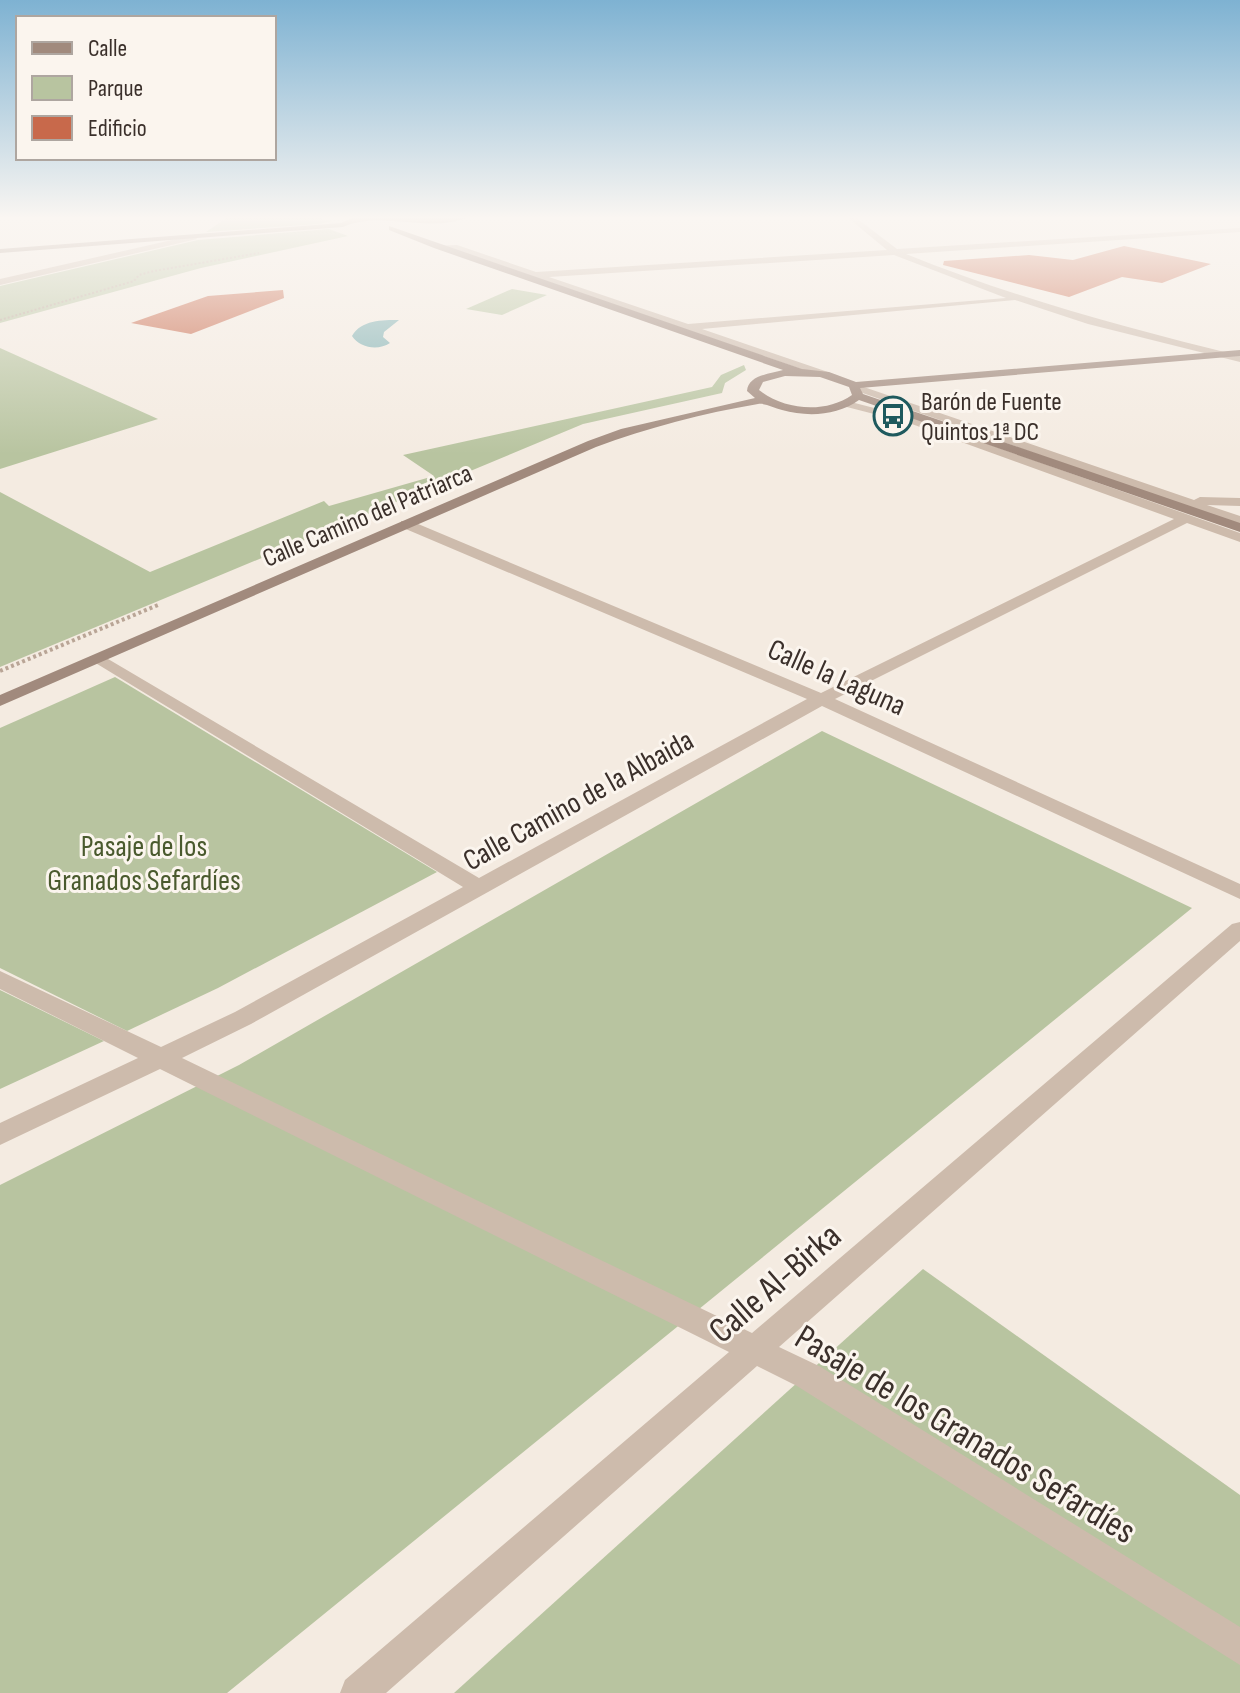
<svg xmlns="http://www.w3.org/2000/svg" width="1240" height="1693" viewBox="0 0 1240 1693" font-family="'Sofia Sans Condensed',sans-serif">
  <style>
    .green { fill: #b8c4a0 }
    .water { fill: #7fb0b2 }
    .building { fill: #c8694b }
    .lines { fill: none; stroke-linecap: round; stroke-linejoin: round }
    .path-far1 { stroke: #b9a596; stroke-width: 2; stroke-dasharray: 2 2; stroke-linecap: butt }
    .path { stroke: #b9a596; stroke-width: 4; stroke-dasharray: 3 3; stroke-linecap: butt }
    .street { fill: #cdbbac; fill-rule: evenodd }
    .secondary { fill: #a18a7d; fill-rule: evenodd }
    .labels { text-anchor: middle; stroke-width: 6; stroke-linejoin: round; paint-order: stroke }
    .far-poi-label { font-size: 26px; fill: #3b302b; stroke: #fbf5ee; text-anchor: start }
    .far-street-label { font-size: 26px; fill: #3b302b; stroke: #fbf5ee }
    .street-label { font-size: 30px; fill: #3b302b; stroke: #fbf5ee }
    .park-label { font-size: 30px; fill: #4a5a2e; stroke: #fbf5ee }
    .near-street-label { font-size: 36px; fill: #3b302b; stroke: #fbf5ee }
  </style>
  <rect width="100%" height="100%" fill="#f4ebe1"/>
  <!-- green -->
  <g class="green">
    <path d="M228 217H314L332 221 319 224 206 232Z"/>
    <path d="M329 229 348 236 201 268 0 323V286L198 240Z"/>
    <path d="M512 289 547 295 502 315 466 309Z"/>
    <path d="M0 348 158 419 0 469Z"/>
    <path d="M744 365 746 370 725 383 722 393 583 424 0 667V492L150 572 324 501 329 506 434 476 403 455 712 387 721 375Z"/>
    <path d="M115 677 437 872 218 988 127 1031 0 968V728Z"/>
    <path d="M822 731 1192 908 227 1693H0V1185L239 1065Z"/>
    <path d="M0 990 104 1041 0 1089Z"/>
    <path d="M923 1269 1240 1495V1693H454Z"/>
  </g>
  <!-- water -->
  <path class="water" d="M399 320 384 332 383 337 390 343C378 351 360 348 352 336 361 320 382 320 399 320Z"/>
  <!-- building -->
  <g class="building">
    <path d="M1124 246 1211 264 1162 283 1122 277 1069 297 943 265 944 261 1029 255 1073 260Z"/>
    <path d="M283 290 284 298 191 334 131 323 208 296Z"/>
  </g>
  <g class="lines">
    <!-- path-far1 -->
    <path class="path-far1" d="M0 320 134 281 139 275 154 271 259 253"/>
    <!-- path -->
    <path class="path" d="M0 671 158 605"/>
    <!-- street -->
    <g class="street">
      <path d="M847 217H855L897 249 1240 228V232L906 254C1015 298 1126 328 1240 356V362L1088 324 1015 300 702 329 828 372 829 374 824 377 453 249 433 246 457 245 536 272 887 250ZM894 255 1006 298 688 324 549 277Z"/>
      <path d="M194 235 197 239 0 285V279Z"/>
      <path d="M858 385 1194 500 1200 497 1240 498V506L1207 505 1240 516V525L854 390V386Z"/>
      <path d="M847 401 917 419 1240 533V542L1187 523 835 699 1240 884V899L822 706 251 1024 182 1058 752 1333 1232 924 1240 922V941L779 1347 819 1366 1240 1627V1665L797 1386 757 1366 386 1693H340L345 1680 729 1352 160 1069 0 1145V1123L138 1058 0 989V971L161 1047 235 1012 463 887 89 659 91 656H103L479 878 807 699 401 527V521H411L821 693 1174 519 909 423 843 406V402Z"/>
    </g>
    <!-- secondary -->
    <g class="secondary">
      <path d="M354 217H469C429 234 382 210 343 227L0 253V249L341 223Z"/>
      <path d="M389 226 802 369 829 372 856 382 1240 350V356L860 388 863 394 1240 523V532L859 400C837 416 807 417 782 410 774 408 766 403 758 404 704 413 647 428 596 447L0 706V695L588 441 621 429 755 398 747 391C748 375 770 374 783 370L434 248 389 230ZM785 376 820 377 849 387 852 395C825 414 784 410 759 390L763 382Z"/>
    </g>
  </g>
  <!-- sky -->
  <linearGradient id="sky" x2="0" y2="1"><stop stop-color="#7eb2d2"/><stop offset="0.48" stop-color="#faf6f2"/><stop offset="1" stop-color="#faf6f2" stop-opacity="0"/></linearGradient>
  <rect width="1240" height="454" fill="url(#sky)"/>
  <!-- icons -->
  <defs>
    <symbol id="bus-ring" viewBox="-11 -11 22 22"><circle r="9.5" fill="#fbf5ee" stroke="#1f5a5e" stroke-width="1.5"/><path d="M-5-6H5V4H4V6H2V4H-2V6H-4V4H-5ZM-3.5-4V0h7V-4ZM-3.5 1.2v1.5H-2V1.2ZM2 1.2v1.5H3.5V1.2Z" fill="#1f5a5e"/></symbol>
  </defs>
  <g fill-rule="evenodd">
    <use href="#bus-ring" x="871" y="394" width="44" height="44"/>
  </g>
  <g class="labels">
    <!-- far-poi labels -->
    <g class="far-poi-label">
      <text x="921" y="410">Barón de Fuente<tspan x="921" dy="30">Quintos 1ª DC</tspan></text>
    </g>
    <!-- far-street labels -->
    <g class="far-street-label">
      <text transform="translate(367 515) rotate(-23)" y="9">Calle Camino del Patriarca</text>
    </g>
    <!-- street labels -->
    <g class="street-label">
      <text transform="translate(837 677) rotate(24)" y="10">Calle la Laguna</text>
      <text transform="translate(578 800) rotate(-29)" y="10">Calle Camino de la Albaida</text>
    </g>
    <!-- park labels -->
    <g class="park-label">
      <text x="144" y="856">Pasaje de los<tspan x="144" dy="34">Granados Sefardíes</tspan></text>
    </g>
    <!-- near-street labels -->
    <g class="near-street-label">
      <text transform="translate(774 1282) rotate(-41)" y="13">Calle Al-Birka</text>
      <text transform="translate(966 1433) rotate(31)" y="13">Pasaje de los Granados Sefardíes</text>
    </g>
  </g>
  <!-- legend -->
  <rect x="16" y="16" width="260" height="144" fill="#fbf5ee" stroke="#aea6a0" stroke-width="2"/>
  <rect x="32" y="42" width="40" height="12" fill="#a18a7d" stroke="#aea6a0" stroke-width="2"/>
  <text x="88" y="56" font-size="24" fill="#3b302b">Calle</text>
  <rect x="32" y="76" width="40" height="24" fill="#b8c4a0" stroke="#aea6a0" stroke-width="2"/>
  <text x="88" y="96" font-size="24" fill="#3b302b">Parque</text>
  <rect x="32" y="116" width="40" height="24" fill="#c8694b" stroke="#aea6a0" stroke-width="2"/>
  <text x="88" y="136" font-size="24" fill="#3b302b">Edificio</text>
</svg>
